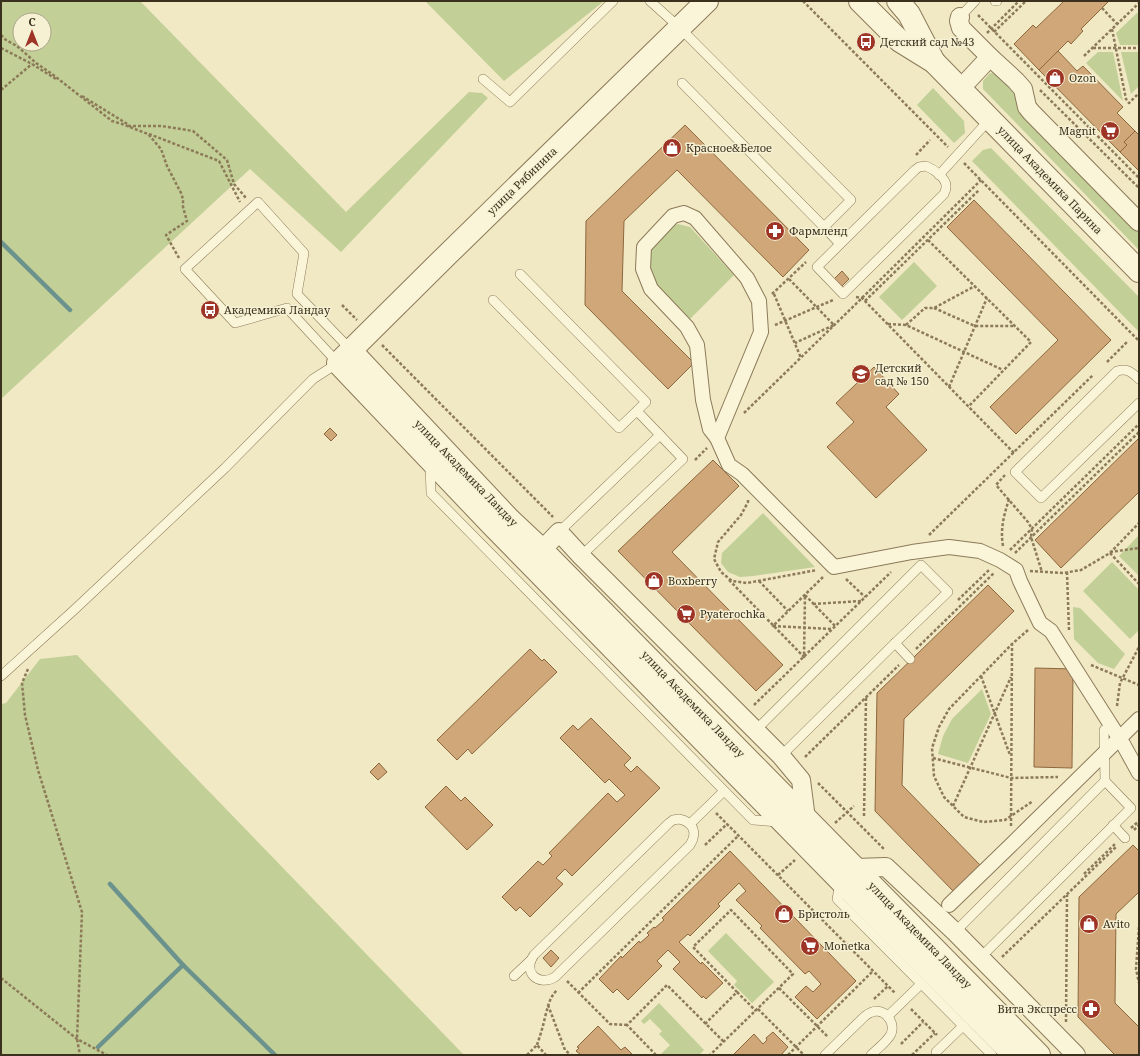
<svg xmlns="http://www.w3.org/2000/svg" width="1140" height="1056" viewBox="0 0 1140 1056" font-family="'Noto Serif',serif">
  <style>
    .green { fill: #c2cf97; fill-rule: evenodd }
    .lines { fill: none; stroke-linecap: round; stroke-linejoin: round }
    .stream { stroke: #6c928d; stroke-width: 4.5 }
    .building { fill: #d0a778; stroke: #8c673e }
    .service-casing { stroke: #8c7a59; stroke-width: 10 }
    .pedestrian-casing { stroke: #8c7a59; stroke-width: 16 }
    .minor-casing { stroke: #8c7a59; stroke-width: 20 }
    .tertiary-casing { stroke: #8c7a59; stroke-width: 24 }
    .path { stroke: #8c7a59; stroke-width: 2.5; stroke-dasharray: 3 2; stroke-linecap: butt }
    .service { stroke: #faf4d8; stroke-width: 9 }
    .pedestrian { stroke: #faf4d8; stroke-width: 14 }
    .minor { stroke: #faf4d8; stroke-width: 18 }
    .tertiary { stroke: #faf4d8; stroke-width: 22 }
    .labels { text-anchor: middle; stroke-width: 3; stroke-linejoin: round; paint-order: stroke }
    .poi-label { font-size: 11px; fill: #3b301e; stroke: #f7f1d4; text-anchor: start }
    .street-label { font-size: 11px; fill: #3b301e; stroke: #f7f1d4 }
  </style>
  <rect width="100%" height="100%" fill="#f0e9c4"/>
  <!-- green -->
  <g class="green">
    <path d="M1 1H140L346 212 469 92 482 93 488 98 341 252 250 169 1 399ZM20 20H44V44H20Z"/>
    <path d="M425 1H604L504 81Z"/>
    <path d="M1139 12V45H1120L1116 33 1137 13Z"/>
    <path d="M1098 52H1113L1123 101 1086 63Z"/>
    <path d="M1121 52H1139V86L1131 94Z"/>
    <path d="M990 73 1000 74 1139 229V250L983 89V81Z"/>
    <path d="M933 88 964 121 965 133 954 143 917 105Z"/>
    <path d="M991 148 1139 297V332L972 161 983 150Z"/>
    <path d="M678 224 690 227 734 275 690 319 655 284 649 270V253L655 242 667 228Z"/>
    <path d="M914 262 937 286 902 320 879 297Z"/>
    <path d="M763 513 815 567 753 576 740 577 728 572 721 563 722 553Z"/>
    <path d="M1139 535V576L1119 556Z"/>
    <path d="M1112 562 1139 590V630L1130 639 1083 591Z"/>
    <path d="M1073 607 1080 608 1125 654 1114 669 1098 663 1074 639Z"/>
    <path d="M77 655 464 1055H1V704L6 703 40 659Z"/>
    <path d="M982 689 991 714 968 763 938 754 943 736 952 719Z"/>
    <path d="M726 933 774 982 752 1003 734 985 737 981 708 951Z"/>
    <path d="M659 1003 704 1050 699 1055 661 1054 670 1045 659 1034 662 1031 650 1019 644 1024 641 1021Z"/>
  </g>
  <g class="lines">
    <!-- stream -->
    <g class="stream">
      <path d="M1 242 70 310"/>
      <path d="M110 884 183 965 275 1055"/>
      <path d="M98 1047 183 965"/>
    </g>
  </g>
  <!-- building -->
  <g class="building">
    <path d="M1064 1H1109L1081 29 1083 31 1071 44 1068 41 1039 70 1014 44 1033 25 1036 28Z"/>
    <path d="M1058 51 1077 71 1083 66 1123 107 1117 113 1135 131 1124 142 1127 145 1120 152 1039 70Z"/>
    <path d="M685 125 809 250 783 277 677 170 624 221 622 291 694 363 668 389 585 305 586 221Z"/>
    <path d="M1135 131 1139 135V171L1120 152 1127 145 1124 142Z"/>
    <path d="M974 200 1111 340 1016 434 990 407 1058 340 947 227Z"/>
    <path d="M842 271 849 279 841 287 833 280Z"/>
    <path d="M874 367 899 394 886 407 927 450 876 498 827 447 854 422 836 403Z"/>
    <path d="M330 428 337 435 331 441 324 434Z"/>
    <path d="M1139 438V492L1061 568 1035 540Z"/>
    <path d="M713 460 739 486 672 552 783 665 756 691 618 551Z"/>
    <path d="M988 585 1014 611 904 719 902 785 982 867 955 893 875 811 877 693Z"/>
    <path d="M530 649 542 661 544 659 557 672 472 754 468 749 457 760 437 740Z"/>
    <path d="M1035 668 1073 669 1072 768 1034 767Z"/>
    <path d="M591 718 631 758 624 765 631 772 637 766 660 788 572 876 565 869 556 878 563 884 530 917 520 907 516 911 502 897 538 861 543 865 552 856 549 853 608 793 617 802 625 795 609 779 605 783 560 738 573 725 578 730Z"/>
    <path d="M379 763 387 772 378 780 370 772Z"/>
    <path d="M446 786 461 801 465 797 493 825 467 850 425 807Z"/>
    <path d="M1133 845 1139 851V892L1116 914 1115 1003 1139 1027V1055H1115L1078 1017 1079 897Z"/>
    <path d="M730 851 856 981 817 1019 795 997 806 986 813 992 821 984 809 971 805 974 760 928 762 926 736 900 746 891 739 883 718 904 720 906 690 936 688 934 679 942 701 964 702 962 723 983 706 999 703 996 702 998 673 969 680 962 668 950 657 961 662 966 628 1000 617 989 613 993 599 979 621 956 622 958 639 941 640 943 647 937 649 935 647 933 654 927 655 928 664 920 662 918Z"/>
    <path d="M551 950 559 958 551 967 543 958Z"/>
    <path d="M598 1026 621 1050 625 1047 633 1055H581L576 1051 579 1048 577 1047Z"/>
    <path d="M773 1032 788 1047 781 1055H733L754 1034 763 1044 767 1040 766 1038Z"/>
  </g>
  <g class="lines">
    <defs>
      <g id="service">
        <path d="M650 1 680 28 851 200 824 227 682 83"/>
        <path d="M995 1H997"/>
        <path d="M960 17 975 1"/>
        <path d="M483 79 510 102 613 1"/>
        <path d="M926 166C933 169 947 178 946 187 946 190 945 192 944 194L843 294 817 267 915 170 919 167Z"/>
        <path d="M939 175 990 119"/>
        <path d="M824 227 840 244"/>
        <path d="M493 300 619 428 646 402 520 274"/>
        <path d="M1139 379C1131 372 1128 368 1117 371L1015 472 1041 498 1139 403"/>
        <path d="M637 411 660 435"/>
        <path d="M430 464 431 493 753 820 779 822"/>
        <path d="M559 532 660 435 683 459 581 556"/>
        <path d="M895 643 910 659"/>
        <path d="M1 676 74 610 225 468 313 379 338 363 287 308 235 323 185 269 258 202 304 253 297 294 351 350"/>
        <path d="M756 730 921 565 948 592 895 643 781 756"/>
        <path d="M1104 730 1105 781"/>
        <path d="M679 819C693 822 698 832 690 845L555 977C538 987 522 972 534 955L669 823 673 820Z"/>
        <path d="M690 824 724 791"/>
        <path d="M1113 825 1125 838"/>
        <path d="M840 883 837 899 992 1055"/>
        <path d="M955 932 1105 781 1131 808 980 958"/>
        <path d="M514 976 531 960"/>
        <path d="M888 1016 921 984"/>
        <path d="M936 1052 963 1026"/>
        <path d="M825 1055 865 1016C869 1013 872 1011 877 1011 888 1012 895 1024 891 1034 887 1042 877 1049 871 1055"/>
      </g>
      <g id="pedestrian">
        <path d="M684 213 695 218 747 278 759 301 761 332 717 438 710 429 703 400 697 345 687 327 651 289 643 269 644 247 673 216Z"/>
        <path d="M717 438 729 465 742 474 834 567 912 552 949 547 980 551 1000 560 1016 570 1020 581 1040 623 1051 631 1123 744 1139 773"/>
        <path d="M949 905 1010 846 1139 719"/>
      </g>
      <g id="minor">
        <path d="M960 17 959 21 961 28 990 57 1016 81 1023 89 1027 107 1031 112 1139 222"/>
        <path d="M960 89 990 57"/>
        <path d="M542 550 559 532 581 556 781 756 801 780 806 819"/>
        <path d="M855 868 886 867 955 932 1076 1055"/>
      </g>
      <g id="tertiary">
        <path d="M707 1 448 254 338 363 492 525 884 925 1014 1055"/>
        <path d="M860 1 900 41 934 62 1139 271"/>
        <path d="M898 1 909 14 934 62"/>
        <path d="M351 351 509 519 542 550 1039 1055"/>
      </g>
    </defs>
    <!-- service casing -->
    <use href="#service" class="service-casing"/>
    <!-- pedestrian casing -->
    <use href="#pedestrian" class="pedestrian-casing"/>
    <!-- minor casing -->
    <use href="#minor" class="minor-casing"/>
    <!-- tertiary casing -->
    <use href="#tertiary" class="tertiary-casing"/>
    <!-- path -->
    <g class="path">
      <path d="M803 1 948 147"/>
      <path d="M1102 8 1117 24"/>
      <path d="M978 15 1139 178"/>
      <path d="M1112 29 1126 99 1129 103 1139 93"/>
      <path d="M994 32 1026 1"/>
      <path d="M987 33 1019 1"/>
      <path d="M1 35 6 40 17 46 36 63 52 74 112 121 122 124 148 134 161 149 167 166 181 193 183 199V207L187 221 166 235 179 258"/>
      <path d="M1 48 32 64 56 79"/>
      <path d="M1093 48H1139"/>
      <path d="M1084 56 1139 3"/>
      <path d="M1 90 32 64"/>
      <path d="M1040 90 1139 188"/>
      <path d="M82 96 129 125"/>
      <path d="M128 126H162L193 131 227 160 234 184 246 198"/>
      <path d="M149 134 219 161 240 202"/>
      <path d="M916 155 930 140"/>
      <path d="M964 163 1139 341"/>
      <path d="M928 240 1031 342 968 407"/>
      <path d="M789 279 834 325 795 343"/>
      <path d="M772 294 806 262"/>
      <path d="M774 294 801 358"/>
      <path d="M856 297 862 298 1014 453"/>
      <path d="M865 301 979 190"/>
      <path d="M342 305 357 320"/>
      <path d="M934 308 975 326H1014"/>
      <path d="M888 324 906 325 1003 370"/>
      <path d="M775 325 833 300"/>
      <path d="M906 325 925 308H934L975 286"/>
      <path d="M382 345 553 517"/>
      <path d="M1107 362 1127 342"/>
      <path d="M949 387 987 298"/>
      <path d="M744 413 862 298 981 180"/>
      <path d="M695 460 707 448"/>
      <path d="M1005 475 996 485 1028 522 1032 529 1031 537 1042 572"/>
      <path d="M748 500V502L741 515 718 542 714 559 721 572 732 581 747 583 817 570"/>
      <path d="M929 535 1093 375"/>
      <path d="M1003 546C1000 529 1004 515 1009 499"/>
      <path d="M1010 550 1139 424"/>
      <path d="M1110 552 1139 548"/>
      <path d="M1015 553 1139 432"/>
      <path d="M1110 553 1139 584"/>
      <path d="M1030 571 1063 573 1081 570 1110 553 1139 523"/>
      <path d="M1067 572 1069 630"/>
      <path d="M823 577 773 626 832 629"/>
      <path d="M846 579 865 597"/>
      <path d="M729 580 804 657 805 595"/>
      <path d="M759 581 788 611"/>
      <path d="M805 595 835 626"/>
      <path d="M958 600 989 570"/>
      <path d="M813 604 861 601"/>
      <path d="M1028 630 1012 644 949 709 939 727 932 748 934 776 944 797 964 817 983 822 1005 820 1033 801"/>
      <path d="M916 649 994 573"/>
      <path d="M1091 665 1139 685"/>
      <path d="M28 669 22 683 25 715 38 770 82 912 77 1039 80 1055"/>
      <path d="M981 676 1010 755"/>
      <path d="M754 705 891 572"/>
      <path d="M1117 706 1120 683 1139 647"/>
      <path d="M805 757 899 665"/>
      <path d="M933 758 1011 778 1058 777"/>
      <path d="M818 783 885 850"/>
      <path d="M953 806 1011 677"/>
      <path d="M716 813 895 993"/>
      <path d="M864 816 866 698"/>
      <path d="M835 823 854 806"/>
      <path d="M1011 826 1012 645"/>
      <path d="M1131 828 1139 821"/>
      <path d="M1134 830 1139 825"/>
      <path d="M705 845 727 824"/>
      <path d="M1084 874 1115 844"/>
      <path d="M778 875 795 860"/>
      <path d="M1139 927 1136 969 1139 983"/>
      <path d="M1002 957 1117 846"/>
      <path d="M1 978 77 1039 107 1055"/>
      <path d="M567 981 610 1024 627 1025"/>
      <path d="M779 988 828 1037"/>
      <path d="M737 992 756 1011"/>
      <path d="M578 993 739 835"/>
      <path d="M874 999 888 986"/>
      <path d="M548 1005 565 1050 571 1055"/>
      <path d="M758 1009 804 1055"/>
      <path d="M911 1009 937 1035"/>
      <path d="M1066 1022 1067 895"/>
      <path d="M705 1024 737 992 693 947 731 910 793 974 710 1055"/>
      <path d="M901 1044 923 1022"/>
      <path d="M537 1045C540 1036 543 1027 545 1017 548 1007 549 998 557 990"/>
      <path d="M527 1055 537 1045 546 1055"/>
      <path d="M656 1055 627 1025 667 985 724 1042"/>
      <path d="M788 1055 873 971"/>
      <path d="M912 1055 935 1033"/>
    </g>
    <!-- service -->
    <use href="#service" class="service"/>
    <!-- pedestrian -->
    <use href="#pedestrian" class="pedestrian"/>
    <!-- minor -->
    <use href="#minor" class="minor"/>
    <!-- tertiary -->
    <use href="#tertiary" class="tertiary"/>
  </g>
  <!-- icons -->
  <defs>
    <symbol id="bus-disc" viewBox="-11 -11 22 22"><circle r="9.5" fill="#9e3426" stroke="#f7f1d4"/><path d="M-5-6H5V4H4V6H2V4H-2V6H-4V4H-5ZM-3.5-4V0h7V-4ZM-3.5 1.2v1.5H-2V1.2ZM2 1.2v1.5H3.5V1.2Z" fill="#fff"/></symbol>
    <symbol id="shop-disc" viewBox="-11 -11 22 22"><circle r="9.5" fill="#9e3426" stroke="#f7f1d4"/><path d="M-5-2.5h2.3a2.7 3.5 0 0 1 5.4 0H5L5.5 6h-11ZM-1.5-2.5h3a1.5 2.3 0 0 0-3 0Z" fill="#fff"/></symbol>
    <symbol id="supermarket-disc" viewBox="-11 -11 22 22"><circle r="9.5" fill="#9e3426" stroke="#f7f1d4"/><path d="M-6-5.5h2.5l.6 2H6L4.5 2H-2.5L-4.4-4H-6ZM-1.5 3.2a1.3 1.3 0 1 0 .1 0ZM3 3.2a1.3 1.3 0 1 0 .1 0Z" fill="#fff"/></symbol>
    <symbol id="pharmacy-disc" viewBox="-11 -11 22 22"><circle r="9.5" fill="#9e3426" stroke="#f7f1d4"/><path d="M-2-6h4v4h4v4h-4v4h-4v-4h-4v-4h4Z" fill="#fff"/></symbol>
    <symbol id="school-disc" viewBox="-11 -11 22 22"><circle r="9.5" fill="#9e3426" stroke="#f7f1d4"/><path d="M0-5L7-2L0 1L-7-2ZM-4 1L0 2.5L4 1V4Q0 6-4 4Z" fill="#fff"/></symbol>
  </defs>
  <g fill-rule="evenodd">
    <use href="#bus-disc" x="855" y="31" width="22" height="22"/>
    <use href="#shop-disc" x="1044" y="67" width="22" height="22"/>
    <use href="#supermarket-disc" x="1099" y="120" width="22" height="22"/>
    <use href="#shop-disc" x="661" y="137" width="22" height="22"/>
    <use href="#pharmacy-disc" x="764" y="220" width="22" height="22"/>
    <use href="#bus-disc" x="199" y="299" width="22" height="22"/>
    <use href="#school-disc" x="850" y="363" width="22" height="22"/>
    <use href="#shop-disc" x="643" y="570" width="22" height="22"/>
    <use href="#supermarket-disc" x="675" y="603" width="22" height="22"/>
    <use href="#shop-disc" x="773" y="903" width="22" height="22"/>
    <use href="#shop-disc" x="1078" y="913" width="22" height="22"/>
    <use href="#supermarket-disc" x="799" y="935" width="22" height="22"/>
    <use href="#pharmacy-disc" x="1080" y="998" width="22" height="22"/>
  </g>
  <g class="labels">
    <!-- poi labels -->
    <g class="poi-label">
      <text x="880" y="46">Детский сад №43</text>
      <text x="1069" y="82">Ozon</text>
      <text x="1096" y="135" text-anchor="end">Magnit</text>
      <text x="686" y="152">Красное&amp;Белое</text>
      <text x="789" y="235">Фармленд</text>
      <text x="224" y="314">Академика Ландау</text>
      <text x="875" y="372">Детский<tspan x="875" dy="13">сад № 150</tspan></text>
      <text x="668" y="585">Boxberry</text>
      <text x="700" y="618">Pyaterochka</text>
      <text x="798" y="918">Бристоль</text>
      <text x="1103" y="928">Avito</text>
      <text x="824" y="950">Monetka</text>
      <text x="1077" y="1013" text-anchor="end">Вита Экспресс</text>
    </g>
    <!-- street labels -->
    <g class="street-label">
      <text transform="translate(1050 180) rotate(46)" y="4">улица Академика Парина</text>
      <text transform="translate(522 181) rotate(-44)" y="4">улица Рябинина</text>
      <text transform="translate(466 473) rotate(46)" y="4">улица Академика Ландау</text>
      <text transform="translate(693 704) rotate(46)" y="4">улица Академика Ландау</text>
      <text transform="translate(920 935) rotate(46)" y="4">улица Академика Ландау</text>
    </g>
  </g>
  <!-- border -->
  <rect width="1140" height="1056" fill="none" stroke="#3b301e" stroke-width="4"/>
  <!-- north arrow -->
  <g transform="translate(32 32)"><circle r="19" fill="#f7f1d4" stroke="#aca48b"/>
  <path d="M0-3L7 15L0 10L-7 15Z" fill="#9e3426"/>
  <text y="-6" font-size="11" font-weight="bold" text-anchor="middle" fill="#3b301e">С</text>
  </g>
</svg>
